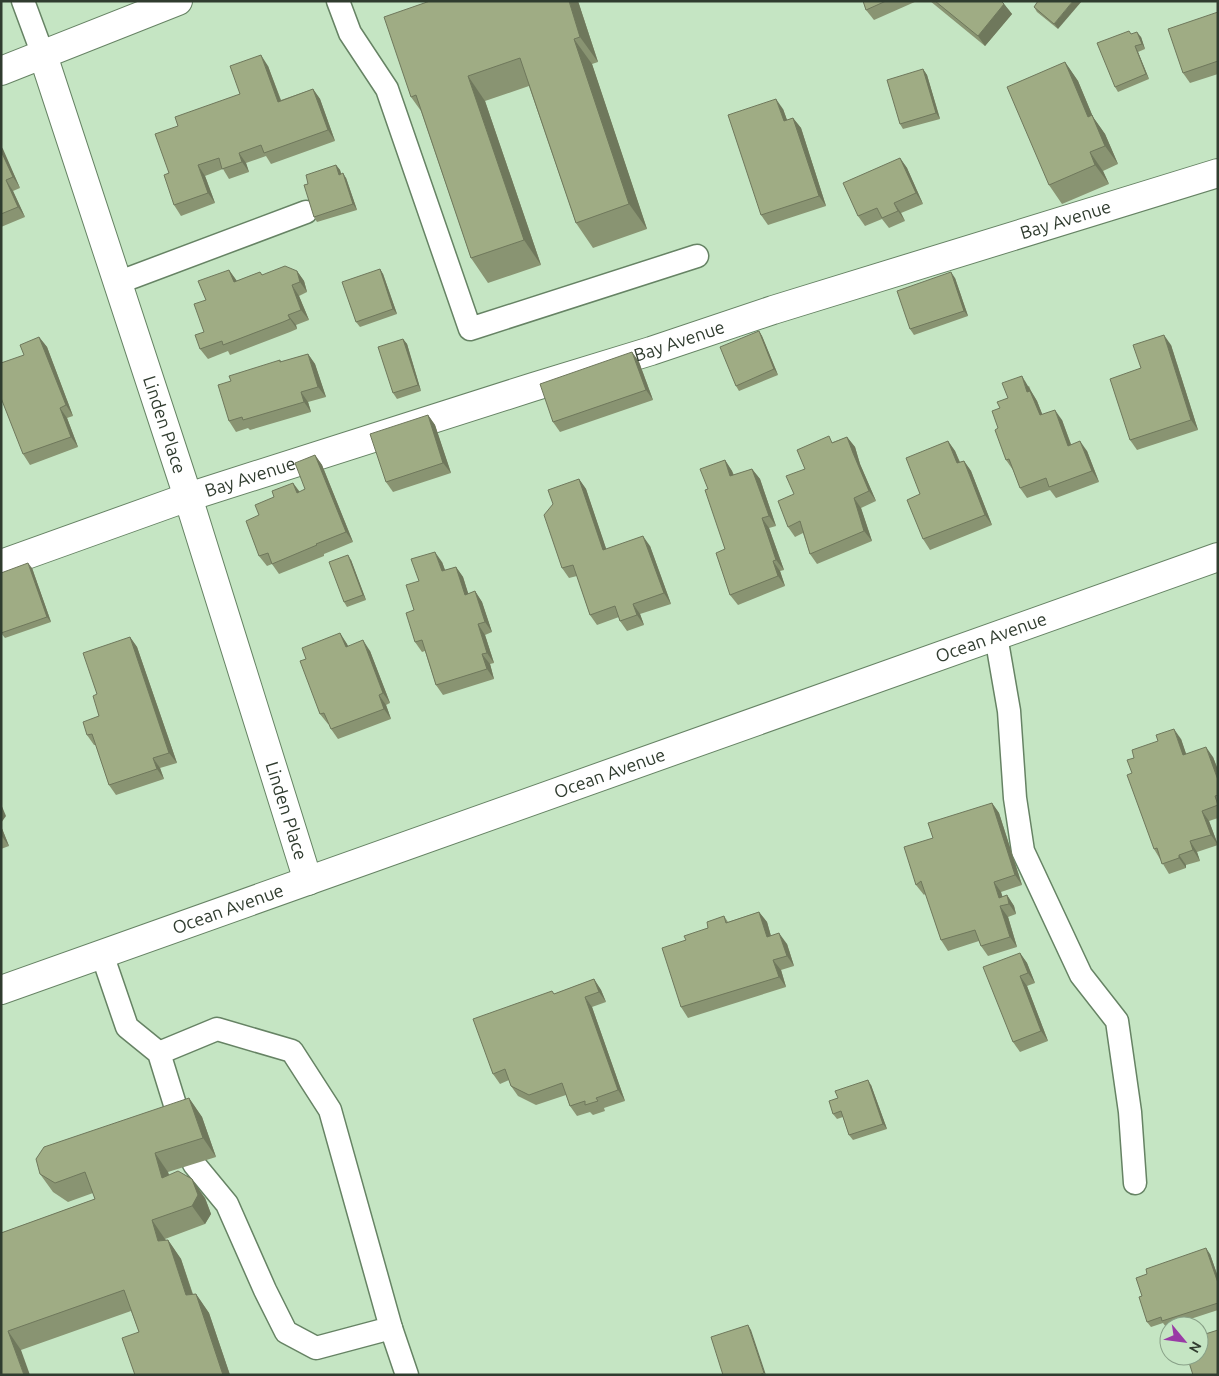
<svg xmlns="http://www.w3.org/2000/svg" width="1219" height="1376" viewBox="0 0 1219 1376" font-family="Ubuntu,sans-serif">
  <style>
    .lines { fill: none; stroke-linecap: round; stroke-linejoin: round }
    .service-casing { stroke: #668364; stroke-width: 25 }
    .minor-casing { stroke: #668364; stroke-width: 30 }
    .service { stroke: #fff; stroke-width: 22 }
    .minor { stroke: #fff; stroke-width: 28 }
    .wall { fill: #899472 }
    .shaded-wall { fill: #6f785c }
    .building { fill: #9fac84; stroke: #6f785c }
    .labels { text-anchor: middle; stroke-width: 5; stroke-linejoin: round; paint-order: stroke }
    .street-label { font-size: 18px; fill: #303c2f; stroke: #c5e5c3 }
  </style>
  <rect width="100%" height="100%" fill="#c5e5c3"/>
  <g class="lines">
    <defs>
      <g id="service">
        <path d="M23 1 43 55"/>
        <path d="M338 1 350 33 387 89 470 329 697 256"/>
        <path d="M117 283 306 212"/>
        <path d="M996 636 1009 711 1015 798 1023 851 1081 975 1117 1021 1130 1112 1135 1183"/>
        <path d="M102 954 127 1027 159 1053 181 1124"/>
        <path d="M159 1053 217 1029 292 1051 330 1110 391 1328 316 1348 286 1332 265 1290 227 1204 194 1164"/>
        <path d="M391 1328 407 1375"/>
      </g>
      <g id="minor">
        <path id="s1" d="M43 55 188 497 308 881"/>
        <path d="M1 71 178 1"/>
        <path id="s2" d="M1 564 188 497 533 387 651 351 773 310 1218 173"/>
        <path id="s3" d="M1 990 1218 557"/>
      </g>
    </defs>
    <!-- service casing -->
    <use href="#service" class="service-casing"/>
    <!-- minor casing -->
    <use href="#minor" class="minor-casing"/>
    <!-- service -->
    <use href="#service" class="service"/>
    <!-- minor -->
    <use href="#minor" class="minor"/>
  </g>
  <!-- wall -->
  <g class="wall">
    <path d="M578 1 598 62 592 64 647 229 593 248 576 223 529 86 485 101 541 265 488 283 471 258 421 111 411 97Z"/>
    <path d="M863 1H917L874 20 866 10Z"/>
    <path d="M930 1H1001L1004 4 1012 14 985 46Z"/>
    <path d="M1038 1 1058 29 1037 12 1034 7Z"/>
    <path d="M1218 12V74L1190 83 1183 73Z"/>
    <path d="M1131 34 1141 37 1145 49 1138 52 1149 79 1118 92 1115 87Z"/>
    <path d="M1065 62 1078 81 1093 117 1105 134 1118 164 1103 171 1109 184 1062 204 1049 185Z"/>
    <path d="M268 66 281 100 313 89 320 99 335 141 271 164 266 156 246 163 249 172 229 179 223 169 205 176 215 203 181 216 174 205 178 126 240 94Z"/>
    <path d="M923 69 927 75 940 119 903 129 900 124Z"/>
    <path d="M783 109 787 120 793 118 801 128 826 206 768 225 761 215Z"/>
    <path d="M1 146 20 188 13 191 25 217 1 227Z"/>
    <path d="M900 158 907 168 923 204 901 213 905 221 889 228 882 219 865 226 858 216Z"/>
    <path d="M336 165 340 170 341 174 346 178 357 210 317 222 314 217 308 184Z"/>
    <path d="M380 269 383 274 397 314 360 327 356 322Z"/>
    <path d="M229 270 237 281 260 272 262 275 297 271 304 281 307 292 299 296 309 320 296 325 297 329 290 332 230 355 228 351 208 359 200 349 204 332 206 300Z"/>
    <path d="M955 278 968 316 914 335 910 329Z"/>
    <path d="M759 331 762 336 778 375 739 391 736 386Z"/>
    <path d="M39 337 47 347 73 416 67 418 78 447 30 465 23 454 24 355Z"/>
    <path d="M403 339 407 344 421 391 397 399 393 393Z"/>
    <path d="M1171 345 1198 430 1137 450 1130 440 1141 368Z"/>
    <path d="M632 352 639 362 653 400 560 432 553 422Z"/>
    <path d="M308 354 315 364 326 397 308 402 311 412 250 430 248 428 236 432 229 421 231 381 280 360 281 362Z"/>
    <path d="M1029 386 1031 391 1037 401 1042 414 1062 420 1071 444 1087 451 1099 482 1056 498 1050 490 1027 498 1020 488 1013 470 1006 460 998 428 1000 408 1008 398Z"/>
    <path d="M428 415 435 425 451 473 393 492 386 482Z"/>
    <path d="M847 437 855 447 860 464 876 501 861 508 872 541 817 564 810 554 803 533 795 537 788 527 805 469 833 442Z"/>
    <path d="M948 441 955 451 960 462 964 461 971 471 992 525 930 550 923 539 920 494Z"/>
    <path d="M315 455 322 465 353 542 324 554V556L279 574 272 564 267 566 259 556V515L274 497 293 483 300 492 305 489Z"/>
    <path d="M725 460 732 471 734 475 752 469 760 479 776 526 769 528 784 570 780 571 785 586 738 605 730 595 725 549 708 489Z"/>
    <path d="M579 479 586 489 606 549 650 546 671 604 640 614 644 625 627 631 620 621 619 617 597 625 590 615 577 576 569 578 562 568Z"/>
    <path d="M351 560 366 600 347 607 344 602Z"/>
    <path d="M442 562 445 570 456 567 463 577 468 594 475 591 482 602 492 632 485 635 494 663 490 664 494 679 443 695 436 685 425 651 422 652 415 642 414 610 419 581Z"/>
    <path d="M32 568 51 622 5 638 1 633Z"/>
    <path d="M340 633 348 646 370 651 390 703 386 705 391 719 338 739 331 729 329 724H328L320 714 306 659Z"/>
    <path d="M130 637 137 647 177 763 160 768 164 779 116 795 109 785 96 745H94L87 735 99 716 97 694Z"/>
    <path d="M1181 739 1186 754 1213 757 1218 770V818L1209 821 1218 845 1197 852 1200 861 1186 865V868L1169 874 1154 849 1134 758Z"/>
    <path d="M992 803 999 813 1022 885 1001 892 1002 897 1007 895 1014 906 1016 914 1008 917 1017 947 988 956 981 946 979 941 948 951 941 940 926 893 924 895 916 885 933 838Z"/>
    <path d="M1 826 9 846 1 849Z"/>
    <path d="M759 912 767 922 771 936 787 944 794 966 781 970 786 987 688 1018 681 1007 686 940 708 928 724 916 728 922Z"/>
    <path d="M1020 953 1027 963 1035 983 1027 986 1048 1041 1020 1052 1013 1042Z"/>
    <path d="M594 979 601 990 606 1002 592 1007 625 1101 604 1108 605 1111 593 1115 590 1112 577 1116 570 1106 566 1095 536 1105 518 1096 511 1086 509 1080 500 1084 493 1074 554 994Z"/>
    <path d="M871 1085 887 1129 853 1140 849 1135 843 1117 837 1119 833 1114 838 1098Z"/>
    <path d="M189 1098 202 1117 216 1157 168 1172 169 1175 205 1198 211 1214 205 1224 165 1239 166 1240H168L181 1259 193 1294H196L209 1313 230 1375H135L139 1332 131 1311 21 1350 1 1375V1233L95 1199 93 1193 68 1202 53 1192 40 1174Z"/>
    <path d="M1210 1254 1218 1277V1310L1166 1327 1163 1323 1151 1327 1147 1322 1142 1296 1147 1274Z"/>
  </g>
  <!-- shaded-wall -->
  <g class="shaded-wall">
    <path d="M569 1H578L598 62 580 37Z"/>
    <path d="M1073 1H1082L1058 29 1054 24Z"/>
    <path d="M1004 4 1012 14 985 46 978 36Z"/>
    <path d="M1137 32 1141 37 1145 49 1142 44Z"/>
    <path d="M574 39 592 64 647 229 629 204Z"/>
    <path d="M1135 46 1138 52 1149 79 1146 74Z"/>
    <path d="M261 55 268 66 285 112 278 102Z"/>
    <path d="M1065 62 1078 81 1093 117 1105 134 1118 164 1105 146 1088 117Z"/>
    <path d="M923 69 927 75 940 119 936 113Z"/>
    <path d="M468 76 485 101 541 265 524 240Z"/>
    <path d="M313 89 320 99 335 141 328 130Z"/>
    <path d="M776 99 783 109 791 131 784 121Z"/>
    <path d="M793 118 801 128 826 206 819 196Z"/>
    <path d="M1 146 3 149 20 188 13 177 1 151Z"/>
    <path d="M1090 152 1103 171 1109 184 1095 165Z"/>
    <path d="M239 153 246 163 249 172 242 162Z"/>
    <path d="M900 158 907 168 923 204 916 193Z"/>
    <path d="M198 165 205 176 215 203 208 193Z"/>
    <path d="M336 165 340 170 343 180 339 175Z"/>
    <path d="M343 173 346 178 357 210 353 204Z"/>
    <path d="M6 180 13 191 25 217 18 207Z"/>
    <path d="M894 203 901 213 905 221 898 211Z"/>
    <path d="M380 269 383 274 397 314 393 309Z"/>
    <path d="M229 270 236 280 241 292 234 282Z"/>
    <path d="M297 271 304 281 307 292 300 282Z"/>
    <path d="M951 272 955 278 968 316 964 311Z"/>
    <path d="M292 285 299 296 309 320 301 310Z"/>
    <path d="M288 315 296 325 297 329 290 319Z"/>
    <path d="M759 331 762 336 778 375 774 369Z"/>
    <path d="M1164 335 1171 345 1198 430 1191 420Z"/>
    <path d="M39 337 47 347 73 416 66 405Z"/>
    <path d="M403 339 407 344 421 391 418 385Z"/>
    <path d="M632 352 639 362 653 400 646 390Z"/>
    <path d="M308 354 315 364 326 397 318 387Z"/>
    <path d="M1022 376 1037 401 1047 426 1040 415 1027 392Z"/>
    <path d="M301 392 308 402 311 412 304 402Z"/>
    <path d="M60 408 67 418 78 447 71 437Z"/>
    <path d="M1055 410 1062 420 1075 456 1068 446Z"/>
    <path d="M428 415 435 425 451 473 443 463Z"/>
    <path d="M847 437 855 447 860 464 876 501 869 491 853 453Z"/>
    <path d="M948 441 955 451 964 473 957 463Z"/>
    <path d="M1080 441 1087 451 1099 482 1092 471Z"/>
    <path d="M315 455 322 465 353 542 346 532Z"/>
    <path d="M725 460 732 471 737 486 730 476Z"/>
    <path d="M964 461 971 471 992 525 985 515Z"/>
    <path d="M752 469 760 479 776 526 769 516Z"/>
    <path d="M579 479 586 489 610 560 603 550Z"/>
    <path d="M293 483 300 493H297Z"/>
    <path d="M854 498 861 508 872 541 864 531Z"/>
    <path d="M762 518 769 528 784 570 776 560Z"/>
    <path d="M643 536 650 546 671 604 664 593Z"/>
    <path d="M435 552 442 562 449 581 442 571Z"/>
    <path d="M348 555 351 560 366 600 363 595Z"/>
    <path d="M773 561 780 571 785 586 778 576Z"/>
    <path d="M28 563 32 568 51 622 47 617Z"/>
    <path d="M456 567 463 577 472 605 465 595Z"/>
    <path d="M475 591 482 602 492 632 485 622Z"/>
    <path d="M633 604 640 614 644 625 637 615Z"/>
    <path d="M478 624 485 635 494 663 487 653Z"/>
    <path d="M340 633 347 644 353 657 346 647Z"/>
    <path d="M130 637 137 647 177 763 169 753Z"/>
    <path d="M363 640 370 651 390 703 383 693Z"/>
    <path d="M482 654 490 664 494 679 487 669Z"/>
    <path d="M379 695 386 705 391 719 384 709Z"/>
    <path d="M1174 729 1181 739 1190 765 1183 755Z"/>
    <path d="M1206 747 1213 757 1218 770V780Z"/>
    <path d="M153 758 160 768 164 779 157 769Z"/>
    <path d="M992 803 999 813 1022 885 1015 875Z"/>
    <path d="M1 804 6 816 1 823Z"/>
    <path d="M1202 811 1209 821 1218 845 1211 835Z"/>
    <path d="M1 826 9 846 1 835Z"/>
    <path d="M1190 841 1197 852 1200 861 1193 850Z"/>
    <path d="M1179 855 1186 865V868L1179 858Z"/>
    <path d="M994 882 1001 892 1005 905 999 898Z"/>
    <path d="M1007 895 1014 906 1016 914 1009 904Z"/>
    <path d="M1000 906 1008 917 1017 947 1010 937Z"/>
    <path d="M759 912 767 922 774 947 767 937Z"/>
    <path d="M779 933 787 944 794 966 787 956Z"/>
    <path d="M1020 953 1027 963 1035 983 1028 973Z"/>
    <path d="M773 960 781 970 786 987 779 977Z"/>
    <path d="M1020 976 1027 986 1048 1041 1041 1031Z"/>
    <path d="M594 979 601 990 606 1002 599 992Z"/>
    <path d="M585 997 592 1007 625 1101 618 1090Z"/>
    <path d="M868 1080 871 1085 887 1129 883 1124Z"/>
    <path d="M189 1098 202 1117 216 1157 203 1138Z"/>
    <path d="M155 1153 168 1172 175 1197 162 1178Z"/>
    <path d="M192 1179 205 1198 211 1214 205 1224 192 1206Z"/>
    <path d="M152 1220 165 1239 171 1259 158 1241Z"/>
    <path d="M168 1240 181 1259 199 1314 186 1295Z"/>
    <path d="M1206 1248 1210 1254 1218 1277V1283Z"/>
    <path d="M196 1294 209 1313 230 1375H223Z"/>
    <path d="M748 1325 751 1330 766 1375H765L764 1373Z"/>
    <path d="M8 1331 21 1350 30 1375H24Z"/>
  </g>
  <!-- building -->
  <g class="building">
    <path d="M430 1H569L580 37 574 39 629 204 576 223 520 58 468 76 524 240 471 258 416 95 411 97 384 17Z"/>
    <path d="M863 1H886L866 10Z"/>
    <path d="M935 1H1001L1004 4 978 36Z"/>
    <path d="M1038 1H1073L1054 24 1034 7Z"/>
    <path d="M1218 12V61L1183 73 1168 29Z"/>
    <path d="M1129 31 1131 34 1137 32 1142 44 1135 46 1146 74 1115 87 1097 43Z"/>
    <path d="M261 55 278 102 313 89 328 130 264 153 261 145 239 153 242 162 222 169 219 158 198 165 208 193 174 205 164 175 169 173 155 134 178 126 175 117 240 94 230 66Z"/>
    <path d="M1065 62 1088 117 1092 115 1105 146 1090 152 1095 165 1049 185 1007 87Z"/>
    <path d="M923 69 936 113 900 124 887 80Z"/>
    <path d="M776 99 784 121 793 118 819 196 761 215 728 115Z"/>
    <path d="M1 151 13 177 6 180 18 207 1 214Z"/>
    <path d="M900 158 916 193 894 203 898 211 882 218 877 208 858 216 843 183Z"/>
    <path d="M336 165 339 175 343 173 353 204 314 217 304 185 308 184 306 175Z"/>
    <path d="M285 266 297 271 300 282 292 285 301 310 288 315 290 319 283 322 223 345 222 341 200 349 195 335 204 332 194 304 206 300 198 281 229 270 234 282 260 272 262 275Z"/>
    <path d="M380 269 393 309 356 322 342 282Z"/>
    <path d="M951 272 964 311 910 329 897 291Z"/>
    <path d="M759 331 774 369 736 386 720 347Z"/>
    <path d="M1164 335 1191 420 1130 440 1110 379 1141 368 1133 345Z"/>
    <path d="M39 337 66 405 60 408 71 437 23 454 1 398V363L24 355 20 345Z"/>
    <path d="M403 339 418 385 393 393 378 347Z"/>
    <path d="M632 352 646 390 553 422 540 384Z"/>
    <path d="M308 354 318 387 301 392 304 402 243 420 242 417 229 421 218 385 231 381 229 376 280 360V362Z"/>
    <path d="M1022 376 1027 392 1030 391 1040 415 1055 410 1068 446 1080 441 1092 471 1049 487 1046 478 1020 488 1009 459 1006 460 995 430 998 428 992 411 1000 408 997 402 1008 398 1002 383Z"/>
    <path d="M428 415 443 463 386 482 370 434Z"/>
    <path d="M829 436 832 443 847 437 853 453 869 491 854 498 864 531 810 554 800 521 788 527 778 501 794 494 786 476 805 469 797 450Z"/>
    <path d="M948 441 957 463 964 461 985 515 923 539 907 500 920 494 906 458Z"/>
    <path d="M315 455 346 532 316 544 317 545 272 564 268 553 259 556 246 521 259 515 255 505 274 497 272 491 293 483 297 493 305 489 295 463Z"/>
    <path d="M725 460 730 476 752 469 769 516 762 518 776 560 773 561 778 576 730 595 716 553 725 549 705 490 708 489 700 469Z"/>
    <path d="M579 479 603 550 643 536 664 593 633 604 637 615 620 621 615 606 590 615 573 565 562 568 544 515 553 504 548 490Z"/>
    <path d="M435 552 442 571 456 567 465 595 475 591 485 622 478 624 487 653 482 654 487 669 436 685 422 640 415 642 406 613 414 610 406 585 419 581 411 559Z"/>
    <path d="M348 555 363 595 344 602 329 562Z"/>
    <path d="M28 563 47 617 1 633V573Z"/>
    <path d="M340 633 346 647 363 640 383 693 379 695 384 709 331 729 324 713 320 714 300 661 306 659 302 648Z"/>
    <path d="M130 637 169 753 153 758 157 769 109 785 92 734 87 735 83 722 99 716 93 696 97 694 83 653Z"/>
    <path d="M1174 729 1183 755 1206 747 1218 780V795L1215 796 1218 805 1202 811 1211 835 1190 841 1193 850 1179 855V858L1162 864 1157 848 1154 849 1127 775 1132 773 1127 760 1134 758 1132 750 1158 741 1156 735Z"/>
    <path d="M992 803 1015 875 994 882 999 898 1007 895 1009 904 1000 906 1010 937 981 946 975 930 941 940 921 881 916 885 904 847 933 838 928 823Z"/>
    <path d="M759 912 767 937 779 933 787 956 773 960 779 977 681 1007 662 948 686 940 684 936 708 928 707 922 724 916 726 923Z"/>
    <path d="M1020 953 1028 973 1020 976 1041 1031 1013 1042 983 967Z"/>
    <path d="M594 979 599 992 585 997 618 1090 596 1098 598 1101 585 1105V1101L570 1106 562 1083 529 1095 511 1086 505 1069 493 1074 473 1019 552 991 554 994Z"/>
    <path d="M868 1080 883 1124 849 1135 841 1111 833 1114 829 1101 838 1098 835 1091Z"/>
    <path d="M189 1098 203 1138 155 1153 162 1178 178 1171 192 1179 198 1195 192 1206 152 1220 158 1241 168 1240 186 1295 196 1294 223 1375H135L122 1338 139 1332 124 1290 8 1331 24 1375H1V1233L95 1199 85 1172 55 1183 40 1174 36 1159 44 1147Z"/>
    <path d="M1206 1248 1218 1283V1303L1162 1321 1161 1317 1147 1322 1139 1297 1142 1296 1136 1278 1147 1274 1146 1269Z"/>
    <path d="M748 1325 764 1373 759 1375H723L711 1337Z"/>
    <path d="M1218 1330V1375H1193L1187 1356H1199V1336Z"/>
  </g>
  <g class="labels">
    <!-- street labels -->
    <g class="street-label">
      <text dy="6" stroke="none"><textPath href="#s2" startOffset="1119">Bay Avenue</textPath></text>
      <text dy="6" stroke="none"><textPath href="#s2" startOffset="714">Bay Avenue</textPath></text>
      <text dy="6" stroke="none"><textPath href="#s1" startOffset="389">Linden Place</textPath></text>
      <text dy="6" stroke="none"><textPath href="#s2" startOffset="264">Bay Avenue</textPath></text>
      <text dy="6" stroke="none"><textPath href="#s3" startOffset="1051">Ocean Avenue</textPath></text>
      <text dy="6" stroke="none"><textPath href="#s3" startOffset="646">Ocean Avenue</textPath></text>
      <text dy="6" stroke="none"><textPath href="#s1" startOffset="794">Linden Place</textPath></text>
      <text dy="6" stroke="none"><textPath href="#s3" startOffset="241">Ocean Avenue</textPath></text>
    </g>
  </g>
  <!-- border -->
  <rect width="1219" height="1376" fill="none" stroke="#303c2f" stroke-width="5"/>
  <!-- north arrow -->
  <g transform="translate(1184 1341) rotate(119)"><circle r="24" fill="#c5e5c3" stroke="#89a188"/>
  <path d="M0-4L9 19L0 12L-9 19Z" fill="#993ba5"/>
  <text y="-8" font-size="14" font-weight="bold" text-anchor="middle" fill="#303c2f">N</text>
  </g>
</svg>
